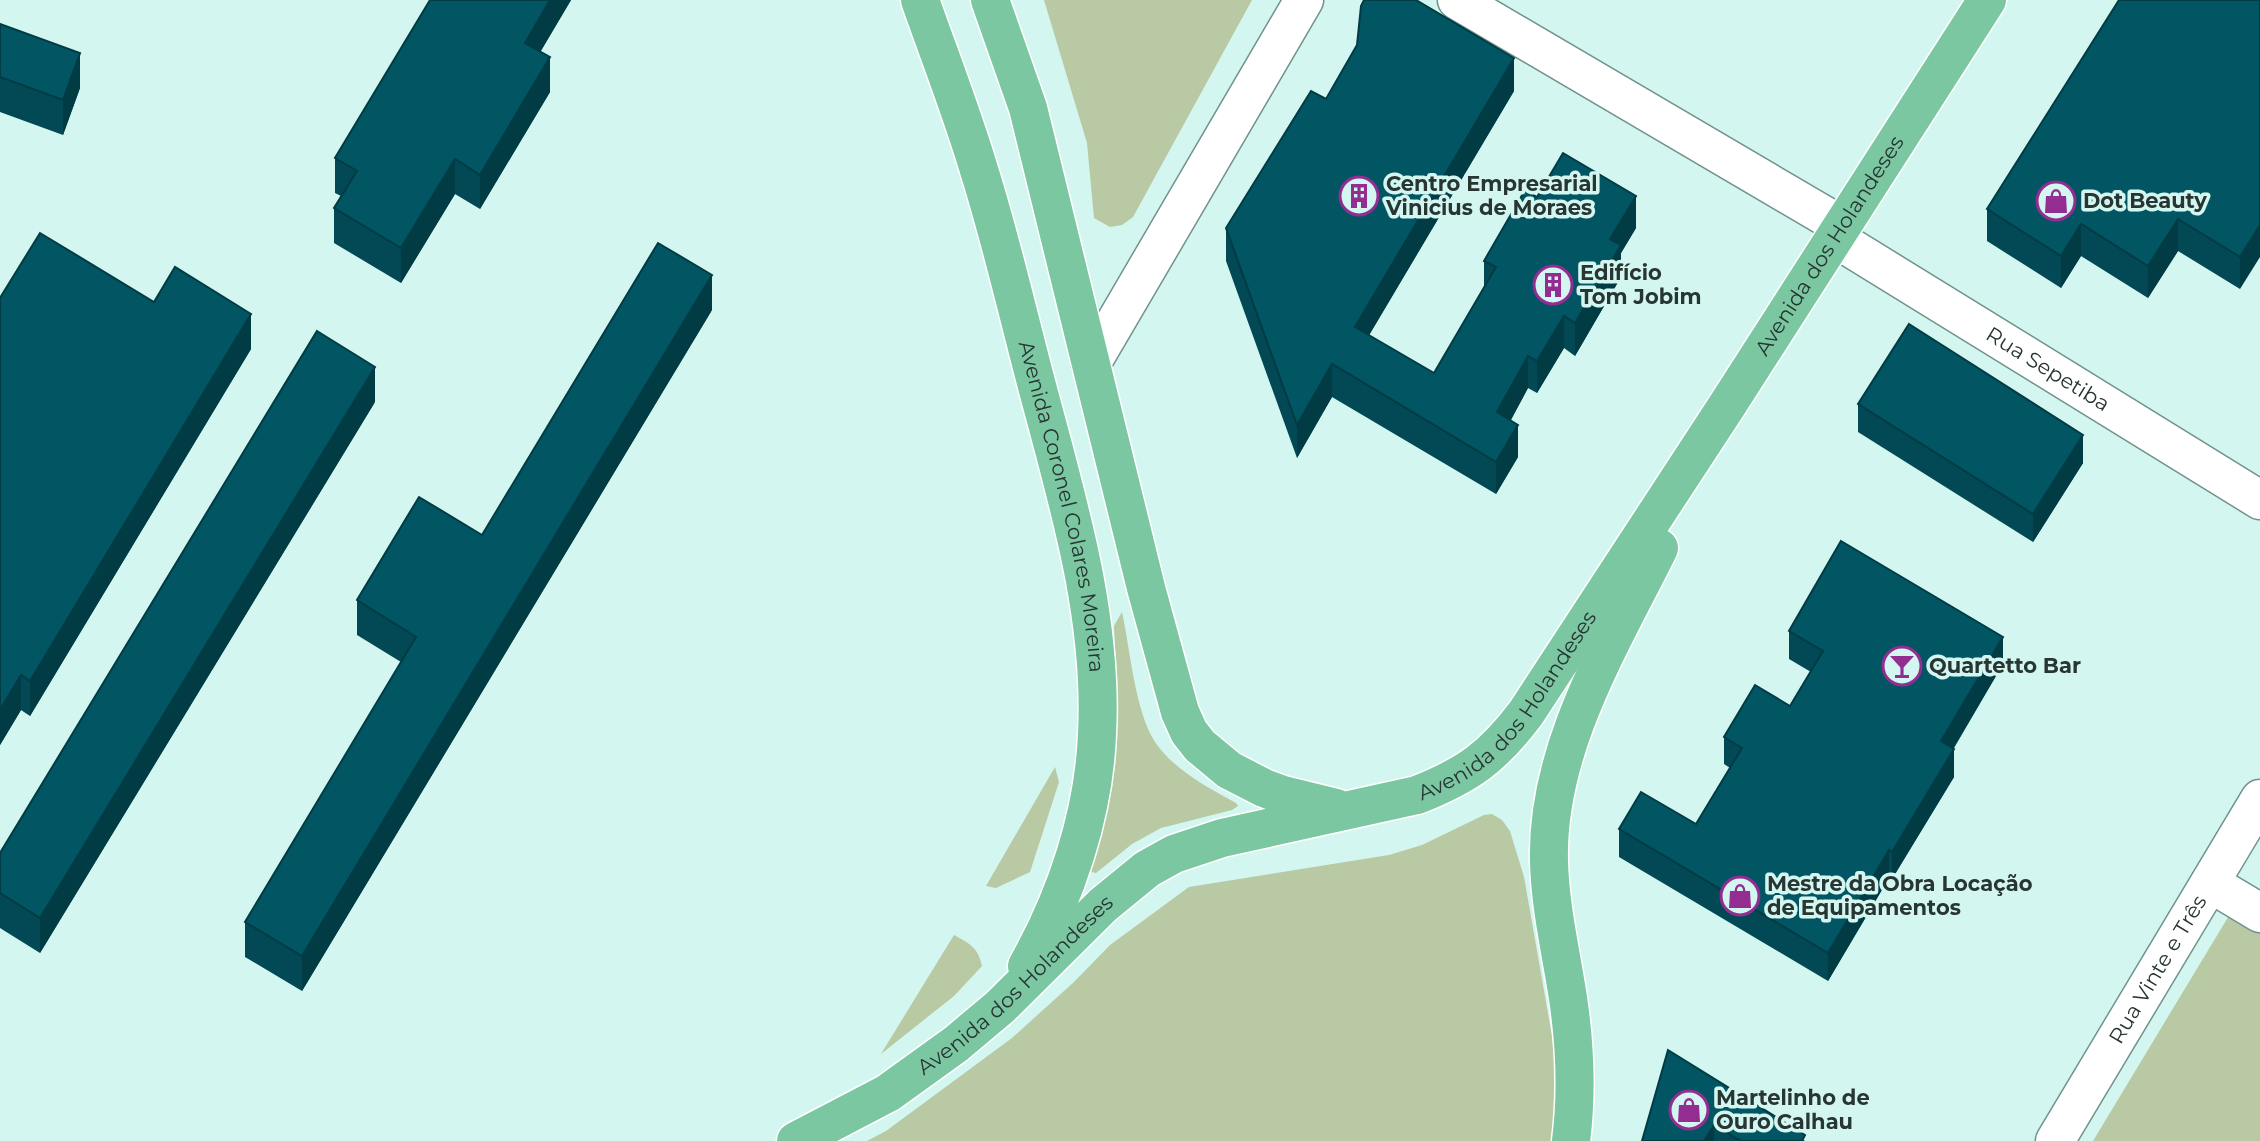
<svg xmlns="http://www.w3.org/2000/svg" width="2260" height="1141" viewBox="0 0 2260 1141" font-family="Montserrat,sans-serif">
  <style>
    .green { fill: #b8c9a3 }
    .lines { fill: none; stroke-linecap: round; stroke-linejoin: round }
    .street-casing { stroke: #71928d; stroke-width: 41 }
    .secondary-casing { stroke: #71928d; stroke-width: 41 }
    .primary-casing { stroke: #fff; stroke-width: 41 }
    .street { stroke: #fff; stroke-width: 38 }
    .secondary { stroke: #fff; stroke-width: 38 }
    .primary { stroke: #7bc7a1; stroke-width: 38 }
    .wall { fill: #024955 }
    .shaded-wall { fill: #013c45 }
    .building { fill: #025563; stroke: #013c45; stroke-width: 2 }
    .labels { text-anchor: middle; stroke-width: 7; stroke-linejoin: round; paint-order: stroke }
    .poi-label { font-size: 21px; font-weight: bold; fill: #273533; stroke: #d3f6f0; text-anchor: start }
    .street-label { font-size: 21px; fill: #273533; stroke: #d3f6f0 }
  </style>
  <rect width="100%" height="100%" fill="#d3f6f0"/>
  <!-- green -->
  <g class="green">
    <path d="M1044 0H1252L1133 217 1122 225 1110 227 1094 218 1087 143Z"/>
    <path d="M1122 612C1130 649 1135 711 1155 742 1174 770 1207 787 1236 803L1238 806 1232 810 1161 828 1132 844 1096 873 1092 872 1090 868 1111 792 1118 713 1114 626Z"/>
    <path d="M1055 767 1059 782 1030 872 996 888 986 886Z"/>
    <path d="M1492 814 1502 820 1510 831 1524 877 1555 1053 1556 1141H867L886 1131 1012 1038 1074 982 1110 945 1189 887 1389 855 1422 845 1484 815Z"/>
    <path d="M2230 914 2260 933V1141H2093Z"/>
    <path d="M954 935C970 944 978 947 982 966L954 996 881 1054Z"/>
  </g>
  <g class="lines">
    <defs>
      <g id="street">
        <path d="M1457 0 1842 226"/>
        <path d="M1091 364 1304 0"/>
        <path d="M2210 883 2260 913"/>
        <path id="s1" d="M2055 1141 2260 799"/>
      </g>
      <g id="secondary">
        <path id="s2" d="M1835 238 2260 500"/>
      </g>
      <g id="primary">
        <path id="s3" d="M920 0C940 57 962 113 979 170 1003 246 1020 324 1041 401 1070 509 1103 621 1097 734 1094 814 1066 897 1027 966"/>
        <path d="M990 0 1028 108 1146 588 1180 712 1189 732 1200 746 1229 770 1264 788 1283 795 1336 808"/>
        <path id="s4" d="M796 1141 888 1093 956 1044 1000 1007 1103 905 1147 869 1174 854 1222 838 1417 795C1468 775 1493 757 1526 713L1728 404 1987 0"/>
        <path d="M1571 1141C1577 1094 1575 1045 1568 998 1561 952 1550 907 1549 861 1546 749 1611 645 1659 548"/>
      </g>
    </defs>
    <!-- street casing -->
    <use href="#street" class="street-casing"/>
    <!-- secondary casing -->
    <use href="#secondary" class="secondary-casing"/>
    <!-- primary casing -->
    <use href="#primary" class="primary-casing"/>
    <!-- street -->
    <use href="#street" class="street"/>
    <!-- secondary -->
    <use href="#secondary" class="secondary"/>
    <!-- primary -->
    <use href="#primary" class="primary"/>
  </g>
  <!-- wall -->
  <g class="wall">
    <path d="M430 0H571L540 52 550 92 480 209 455 194 401 283 334 243V208L341 196 335 193V158Z"/>
    <path d="M2260 0 2240 289 2178 251 2148 298 2081 256 2061 288 1987 241V209Z"/>
    <path d="M0 24 80 88 63 135 0 112Z"/>
    <path d="M1514 91 1369 335 1434 373 1484 287V261L1537 197 1636 228 1621 253V277L1575 356 1564 348 1537 393 1528 388 1511 420 1518 457 1496 494 1332 397 1297 458 1226 261V228L1326 99Z"/>
    <path d="M0 298 154 302 251 349 30 716 21 710 0 745Z"/>
    <path d="M712 310 302 991 245 957V922L401 662 357 635V600L482 535Z"/>
    <path d="M375 402 40 953 0 928V853Z"/>
    <path d="M1858 404 2083 463 2033 542 1858 432Z"/>
    <path d="M1789 631 2003 664 1954 748V777L1892 879 1889 878 1828 981 1619 857V829L1696 824 1730 768 1724 764V737L1790 706 1811 672 1789 659Z"/>
    <path d="M1668 1050 1805 1141H1642Z"/>
  </g>
  <!-- shaded-wall -->
  <g class="shaded-wall">
    <path d="M550 0H571L525 78V43Z"/>
    <path d="M80 53V88L63 135V100Z"/>
    <path d="M550 57V92L480 209V175Z"/>
    <path d="M1514 58V91L1355 359V327Z"/>
    <path d="M455 159V194L401 283V248Z"/>
    <path d="M1636 196V228L1621 253V277L1575 356V323L1610 239Z"/>
    <path d="M2178 219V251L2148 298V266Z"/>
    <path d="M2081 224V256L2061 288V256Z"/>
    <path d="M2260 225V257L2240 289V257Z"/>
    <path d="M712 275V310L302 991V956Z"/>
    <path d="M251 314V349L30 716V681Z"/>
    <path d="M1564 316V348L1537 393V361Z"/>
    <path d="M1528 356V388L1497 445V412Z"/>
    <path d="M1332 364V397L1297 458V425Z"/>
    <path d="M375 367V402L40 953V918Z"/>
    <path d="M1518 425V457L1496 494V462Z"/>
    <path d="M2083 435V463L2033 542V514Z"/>
    <path d="M2003 637V664L1941 769V741Z"/>
    <path d="M21 675V710L0 745V710Z"/>
    <path d="M1954 749V777L1892 879V852Z"/>
    <path d="M1889 850V878L1828 981V953Z"/>
    <path d="M1714 1125V1141H1704Z"/>
  </g>
  <!-- building -->
  <g class="building">
    <path d="M430 0H550L525 43 550 57 480 175 455 159 401 248 334 208 357 171 335 158Z"/>
    <path d="M1364 0H1416L1514 58 1355 327 1434 373 1496 267 1484 261 1525 190 1537 197 1563 153 1636 196 1610 239 1621 245 1575 323 1564 316 1537 361 1528 356 1497 412 1518 425 1496 462 1332 364 1297 425 1226 228 1311 91 1326 99 1357 45 1361 6Z"/>
    <path d="M2119 0H2260V225L2240 257 2178 219 2148 266 2081 224 2061 256 1987 209Z"/>
    <path d="M0 24 80 53 63 100 0 77Z"/>
    <path d="M40 233 154 302 175 267 251 314 30 681 21 675 0 710V298Z"/>
    <path d="M658 243 712 275 302 956 245 922 416 637 357 600 419 497 482 535Z"/>
    <path d="M1909 324 2083 435 2033 514 1858 404Z"/>
    <path d="M317 331 375 367 40 918 0 893V853Z"/>
    <path d="M1841 541 2003 637 1941 741 1954 749 1892 852 1889 850 1828 953 1619 829 1641 792 1696 824 1742 748 1724 737 1755 685 1790 706 1823 651 1789 631Z"/>
    <path d="M1668 1050 1805 1135 1802 1141H1741L1714 1125 1704 1141H1642Z"/>
  </g>
  <!-- icons -->
  <defs>
    <symbol id="building-ring" viewBox="-11 -11 22 22"><circle r="9.5" fill="#d3f6f0" stroke="#932d92" stroke-width="1.5"/><path d="M-4-6H4V6H1V3H-1V6H-4ZM-2.5-4.3h1.7v1.8h-1.7ZM.8-4.3h1.7v1.8H.8ZM-2.5-1h1.7V.8h-1.7ZM.8-1h1.7V.8H.8Z" fill="#932d92"/></symbol>
    <symbol id="shop-ring" viewBox="-11 -11 22 22"><circle r="9.5" fill="#d3f6f0" stroke="#932d92" stroke-width="1.5"/><path d="M-5-2.5h2.3a2.7 3.5 0 0 1 5.4 0H5L5.5 6h-11ZM-1.5-2.5h3a1.5 2.3 0 0 0-3 0Z" fill="#932d92"/></symbol>
    <symbol id="bar-ring" viewBox="-11 -11 22 22"><circle r="9.5" fill="#d3f6f0" stroke="#932d92" stroke-width="1.5"/><path d="M-6-5H6L.8 .8V4.5H3.5V6h-7V4.5H-.8V.8Z" fill="#932d92"/></symbol>
  </defs>
  <g fill-rule="evenodd">
    <use href="#building-ring" x="1337" y="174" width="44" height="44"/>
    <use href="#shop-ring" x="2034" y="179" width="44" height="44"/>
    <use href="#building-ring" x="1531" y="263" width="44" height="44"/>
    <use href="#bar-ring" x="1880" y="644" width="44" height="44"/>
    <use href="#shop-ring" x="1718" y="874" width="44" height="44"/>
    <use href="#shop-ring" x="1667" y="1088" width="44" height="44"/>
  </g>
  <g class="labels">
    <!-- poi labels -->
    <g class="poi-label">
      <text x="1386" y="191">Centro Empresarial<tspan x="1386" dy="24">Vinicius de Moraes</tspan></text>
      <text x="2083" y="208">Dot Beauty</text>
      <text x="1580" y="280">Edifício<tspan x="1580" dy="24">Tom Jobim</tspan></text>
      <text x="1929" y="673">Quartetto Bar</text>
      <text x="1767" y="891">Mestre da Obra Locação<tspan x="1767" dy="24">de Equipamentos</tspan></text>
      <text x="1716" y="1105">Martelinho de<tspan x="1716" dy="24">Ouro Calhau</tspan></text>
    </g>
    <!-- street labels -->
    <g class="street-label">
      <text dy="7" stroke="none"><textPath href="#s4" startOffset="1424">Avenida dos Holandeses</textPath></text>
      <text dy="7" stroke="none"><textPath href="#s2" startOffset="250">Rua Sepetiba</textPath></text>
      <text dy="7" stroke="none"><textPath href="#s3" startOffset="527">Avenida Coronel Colares Moreira</textPath></text>
      <text dy="7" stroke="none"><textPath href="#s4" startOffset="858">Avenida dos Holandeses</textPath></text>
      <text dy="7" stroke="none"><textPath href="#s1" startOffset="200">Rua Vinte e Três</textPath></text>
      <text dy="7" stroke="none"><textPath href="#s4" startOffset="271">Avenida dos Holandeses</textPath></text>
    </g>
  </g>
</svg>
